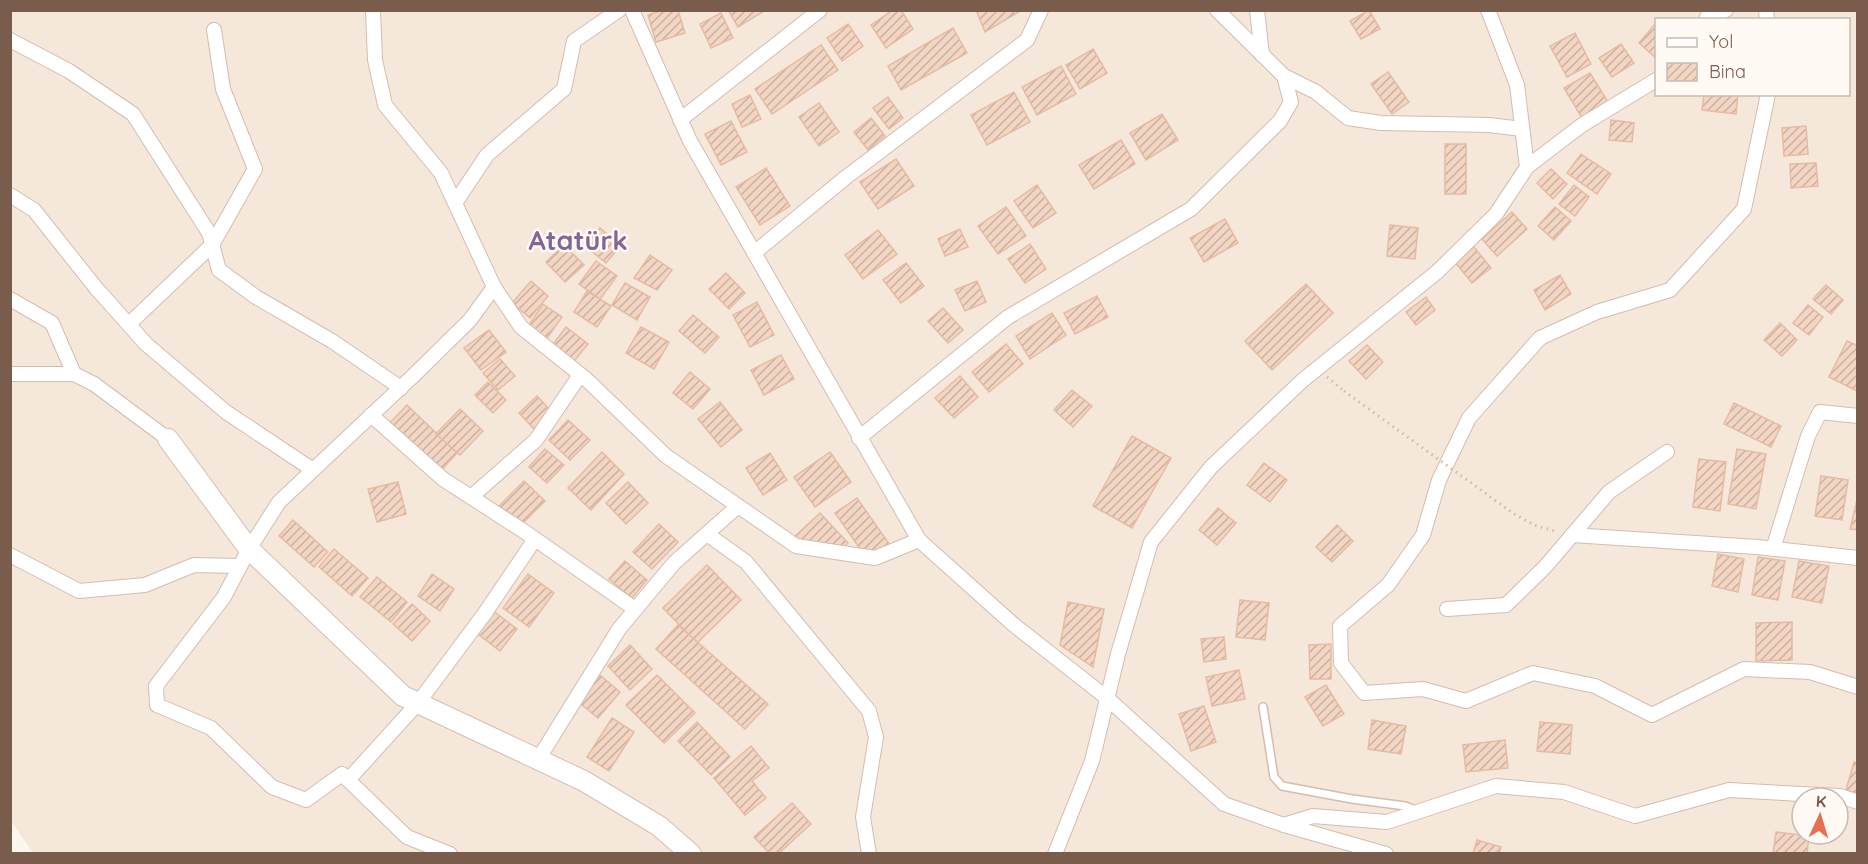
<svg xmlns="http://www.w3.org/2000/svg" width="1868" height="864" viewBox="0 0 1868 864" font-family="Quicksand,sans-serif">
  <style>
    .residential { fill: #f5e8da; fill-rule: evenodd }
    .building { fill: url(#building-hatch); stroke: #e6bba3; stroke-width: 1.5 }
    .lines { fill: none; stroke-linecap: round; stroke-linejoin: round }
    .lane-casing { stroke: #d1beb0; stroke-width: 10 }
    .street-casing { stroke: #d1beb0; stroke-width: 16 }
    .secondary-casing { stroke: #d6c0b0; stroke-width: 22 }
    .path { stroke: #d9b8a5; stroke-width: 3; stroke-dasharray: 1.5 4.5; stroke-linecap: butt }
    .lane { stroke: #fff; stroke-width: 7 }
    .street { stroke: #fff; stroke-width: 14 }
    .secondary { stroke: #fff; stroke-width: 20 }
    .path-bridge { stroke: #d9b8a5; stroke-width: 3; stroke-dasharray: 1.5 4.5; stroke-linecap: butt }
    .labels { text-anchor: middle; stroke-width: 5; stroke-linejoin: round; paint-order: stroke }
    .district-label { font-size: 27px; font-weight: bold; fill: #846695; stroke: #fffaf3 }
  </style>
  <defs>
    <pattern id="building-hatch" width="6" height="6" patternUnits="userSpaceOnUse" patternTransform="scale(1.5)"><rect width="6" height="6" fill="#f3d5c3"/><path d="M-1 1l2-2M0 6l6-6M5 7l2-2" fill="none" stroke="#cab0a1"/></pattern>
  </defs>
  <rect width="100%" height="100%" fill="#fdf6ec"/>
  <!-- residential -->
  <path class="residential" d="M11 11H1857V853L34 854 11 821ZM1656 20H1848V94H1656ZM1802 798H1838V834H1802Z"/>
  <!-- building -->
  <g class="building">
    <path d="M663 10H678L685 33 656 42 648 15Z"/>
    <path d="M728 10H766L738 27Z"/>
    <path d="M893 10H901L913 29 886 48 871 25Z"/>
    <path d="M976 10H1022L985 32Z"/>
    <path d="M1369 10 1380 29 1361 39 1350 21Z"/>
    <path d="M721 13 733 38 711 48 700 24Z"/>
    <path d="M1656 23V58L1639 43Z"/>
    <path d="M848 24 863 46 842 61 827 38Z"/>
    <path d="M953 28 967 53 901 90 888 66Z"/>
    <path d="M1575 33 1591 64 1567 77 1550 46Z"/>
    <path d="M1621 44 1634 63 1612 77 1599 58Z"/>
    <path d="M821 45 838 70 772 114 755 89Z"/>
    <path d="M1093 49 1107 73 1080 89 1066 65Z"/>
    <path d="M1061 66 1076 94 1037 115 1022 87Z"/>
    <path d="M1388 72 1409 102 1392 114 1371 84Z"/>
    <path d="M1590 73 1608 102 1582 118 1564 88Z"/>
    <path d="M1014 92 1030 122 987 145 971 115Z"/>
    <path d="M1704 94H1738L1736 114 1702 110Z"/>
    <path d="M750 95 761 119 742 127 732 104Z"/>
    <path d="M888 97 903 118 889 129 873 108Z"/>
    <path d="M819 103 839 132 819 146 799 117Z"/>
    <path d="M1162 114 1178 140 1146 160 1130 133Z"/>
    <path d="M871 118 885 136 868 150 854 132Z"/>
    <path d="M1611 120 1634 123 1632 142 1609 140Z"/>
    <path d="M731 121 747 152 721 165 705 134Z"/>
    <path d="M1806 126 1808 154 1784 156 1782 128Z"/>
    <path d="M1121 140 1135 164 1094 189 1079 165Z"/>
    <rect x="1445" y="144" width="21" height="50"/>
    <path d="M1581 154 1611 174 1597 194 1567 173Z"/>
    <path d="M896 159 914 186 878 209 860 182Z"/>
    <path d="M1816 163 1818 186 1791 188 1790 164Z"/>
    <path d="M766 168 790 206 760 225 736 187Z"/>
    <path d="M1551 169 1567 184 1553 199 1537 183Z"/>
    <path d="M1037 185 1056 213 1033 228 1014 201Z"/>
    <path d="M1574 185 1589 197 1575 216 1559 204Z"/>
    <path d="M1006 207 1026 236 998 254 978 226Z"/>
    <path d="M1555 207 1571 221 1554 240 1538 226Z"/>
    <path d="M1512 212 1527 229 1497 256 1482 239Z"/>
    <path d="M1225 219 1238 243 1204 262 1190 238Z"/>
    <path d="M1390 225 1418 228 1415 259 1387 256Z"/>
    <path d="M600 228 621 245 606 263 585 246Z"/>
    <path d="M960 229 968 247 945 256 938 239Z"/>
    <path d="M878 230 897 254 863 279 845 255Z"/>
    <path d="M1030 244 1046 269 1025 283 1008 259Z"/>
    <path d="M564 245 584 265 565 282 546 262Z"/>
    <path d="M1474 247 1491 268 1472 283 1455 262Z"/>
    <path d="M650 255 672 270 657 290 634 278Z"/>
    <path d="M596 261 617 276 600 299 579 284Z"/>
    <path d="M906 263 924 286 901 303 883 280Z"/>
    <path d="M726 273 745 293 729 309 709 289Z"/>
    <path d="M1560 275 1571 294 1545 310 1534 290Z"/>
    <path d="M531 281 548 296 530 318 512 303Z"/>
    <path d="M977 281 986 302 965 311 955 290Z"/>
    <path d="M625 283 650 297 637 320 612 305Z"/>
    <path d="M1306 284 1333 313 1272 370 1245 341Z"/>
    <path d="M1826 285 1843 300 1831 314 1813 299Z"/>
    <path d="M587 291 611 306 597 327 574 312Z"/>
    <path d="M1097 296 1108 317 1075 334 1064 313Z"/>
    <path d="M1426 297 1435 310 1416 325 1406 312Z"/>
    <path d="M757 302 774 335 750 347 733 315Z"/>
    <path d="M543 304 562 317 545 341 527 328Z"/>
    <path d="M1808 305 1823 317 1809 335 1793 323Z"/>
    <path d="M943 308 963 330 948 343 928 321Z"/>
    <path d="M1052 313 1066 335 1030 359 1016 336Z"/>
    <path d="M693 315 719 337 705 353 679 331Z"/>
    <path d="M1780 323 1797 340 1782 356 1764 340Z"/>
    <path d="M566 327 588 344 572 364 551 347Z"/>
    <path d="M641 327 669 342 654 369 626 353Z"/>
    <path d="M489 330 506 352 481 370 464 348Z"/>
    <path d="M1847 341 1858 346 1857 391 1829 377Z"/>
    <path d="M1006 344 1023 364 989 392 972 372Z"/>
    <path d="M1367 345 1383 362 1366 379 1349 361Z"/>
    <path d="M781 355 794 379 764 395 751 370Z"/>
    <path d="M500 359 515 376 498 390 483 373Z"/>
    <path d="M690 372 710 389 693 409 673 393Z"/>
    <path d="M960 376 978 397 954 418 935 398Z"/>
    <path d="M488 382 506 400 493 413 475 395Z"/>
    <path d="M1072 390 1092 406 1073 427 1054 410Z"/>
    <path d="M537 396 551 411 537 432 519 413Z"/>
    <path d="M720 402 742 430 721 447 698 419Z"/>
    <path d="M1734 403 1781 426 1771 447 1724 424Z"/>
    <path d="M407 405 457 453 435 477 384 429Z"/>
    <path d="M460 409 483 431 460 455 436 434Z"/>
    <path d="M568 420 590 440 570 460 549 440Z"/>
    <path d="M1132 436 1171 458 1132 528 1093 506Z"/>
    <path d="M545 449 564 465 547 483 529 467Z"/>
    <path d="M1737 449 1766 454 1756 509 1728 504Z"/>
    <path d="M602 452 624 474 591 510 568 488Z"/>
    <path d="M830 452 851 482 815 507 794 477Z"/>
    <path d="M770 453 787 480 763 495 746 468Z"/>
    <path d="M1699 459 1726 462 1720 511 1693 507Z"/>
    <path d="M1264 463 1287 480 1270 502 1247 485Z"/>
    <path d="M1821 476 1848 480 1842 520 1815 516Z"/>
    <path d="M524 481 545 501 521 525 496 509Z"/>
    <path d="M398 482 406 514 377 522 368 489Z"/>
    <path d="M628 482 648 503 626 524 606 503Z"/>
    <path d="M1858 496V530L1850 529Z"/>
    <path d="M857 498 890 545 875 555 863 553 835 513Z"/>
    <path d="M1218 508 1236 523 1217 545 1199 530Z"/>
    <path d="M820 513 848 543 840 550 800 544 794 537Z"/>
    <path d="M293 520 328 552 314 567 279 536Z"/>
    <path d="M659 524 678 542 652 569 633 552Z"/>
    <path d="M1337 525 1353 541 1332 562 1316 547Z"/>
    <path d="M334 549 368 578 352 596 319 567Z"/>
    <path d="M1718 554 1744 559 1738 592 1712 586Z"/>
    <path d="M1758 557 1785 561 1778 600 1752 595Z"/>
    <path d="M625 561 647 580 632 598 609 579Z"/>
    <path d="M1799 561 1829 566 1822 603 1792 597Z"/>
    <path d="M707 565 741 600 697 643 663 608Z"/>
    <path d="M432 574 454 589 440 611 418 596Z"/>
    <path d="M528 574 554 593 529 627 503 608Z"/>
    <path d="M377 577 407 602 391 622 360 597Z"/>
    <path d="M1240 600 1269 603 1265 640 1236 637Z"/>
    <path d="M1068 602 1104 609 1093 667 1060 645Z"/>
    <path d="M412 604 430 621 412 641 393 624Z"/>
    <path d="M491 609 517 629 500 651 474 631Z"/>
    <path d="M1792 622V660L1756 661V623Z"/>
    <path d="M678 625 768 704 745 729 656 649Z"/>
    <path d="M1224 637 1226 659 1204 662 1201 639Z"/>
    <path d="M1331 644V679H1310L1309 645Z"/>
    <path d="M630 645 652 669 630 690 608 666Z"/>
    <path d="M1239 670 1245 699 1212 706 1206 677Z"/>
    <path d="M600 675 620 692 598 718 577 701Z"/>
    <path d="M657 675 695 713 664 743 626 705Z"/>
    <path d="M1326 685 1344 714 1323 726 1305 697Z"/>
    <path d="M1204 706 1216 742 1191 751 1179 714Z"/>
    <path d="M612 718 634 732 609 771 587 757Z"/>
    <path d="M1372 720 1406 726 1401 754 1368 749Z"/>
    <path d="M697 722 730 757 711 775 678 741Z"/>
    <path d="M1540 722 1572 725 1570 754 1537 751Z"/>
    <path d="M1505 740 1508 768 1466 772 1463 745Z"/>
    <path d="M751 746 769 768 752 781 766 798 745 815 714 778Z"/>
    <path d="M1854 762 1858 763V794L1846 790Z"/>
    <path d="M792 803 811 824 778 854H770L754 837Z"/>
    <path d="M1776 832 1809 836 1807 854H1773Z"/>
    <path d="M1477 840 1501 847 1499 854H1473Z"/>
  </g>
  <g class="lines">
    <defs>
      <path id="lane" d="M1263 707 1274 777 1282 786 1352 799 1405 806 1416 810"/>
      <g id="street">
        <path d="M373 10 375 60 385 105 441 173 494 287 521 327 586 379 666 456 796 546 875 558 919 540"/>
        <path d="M632 10 690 141 919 540 1014 625 1107 698 1224 804 1284 825 1386 854"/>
        <path d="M1257 10 1262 55"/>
        <path d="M1766 10 1767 20"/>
        <path d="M1706 20 1707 17 1726 10"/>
        <path d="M10 40 69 71 133 114 209 233 219 270 256 297 332 341 401 388"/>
        <path d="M1284 76 1316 92 1348 118 1381 123 1489 125 1522 129"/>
        <path d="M1768 94 1744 209 1670 290 1597 312 1540 338 1469 418 1439 480 1423 535 1388 585 1340 626 1341 663 1364 693 1423 689 1466 701 1533 673 1595 686 1652 715 1744 669 1810 672 1858 687"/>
        <path d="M680 120 820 10"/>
        <path d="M1527 167 1582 125 1656 80"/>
        <path d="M10 195 34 210 96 288 146 344 226 412 313 470"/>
        <path d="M455 203 487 155 564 89 574 41 619 10"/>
        <path d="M754 253 845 178 1027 40 1041 10"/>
        <path d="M10 299 52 323 74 374"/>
        <path d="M129 324 212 245 255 169 223 89 214 30"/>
        <path d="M10 374H74L94 384 168 439"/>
        <path d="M371 415 443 479 525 532 635 609"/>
        <path d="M859 438 1008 317 1191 209 1280 121 1291 102 1284 76 1217 10"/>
        <path d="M471 497 536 440 580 375"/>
        <path d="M707 534 746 562 869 711 876 737 863 817 869 854"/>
        <path d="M1572 535 1757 547 1858 558"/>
        <path d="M1773 549 1808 436 1820 412 1858 416"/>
        <path d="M10 555 79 591 145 585 194 565 240 566"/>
        <path d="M1447 609 1506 605 1545 567 1609 492 1667 452"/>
        <path d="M539 758 619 629 674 563 738 506"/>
        <path d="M348 780 418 703 485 613 535 539"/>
        <path d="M1284 825 1313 816 1387 822 1496 786 1564 792 1635 816 1729 790 1840 796 1858 802"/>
        <path d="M450 854 407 837 342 774 306 800 272 787 211 728 157 705 156 686 224 597 249 549 279 502 412 377 470 320 494 287"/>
        <path d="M1055 854 1092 761 1118 654 1151 542 1211 467 1303 380 1437 272 1496 214 1527 167 1517 85 1488 10"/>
      </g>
      <path id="secondary" d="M168 439 249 549 403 696 584 781 659 826 691 854"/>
    </defs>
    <!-- lane casing -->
    <use href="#lane" class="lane-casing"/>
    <!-- street casing -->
    <use href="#street" class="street-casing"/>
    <!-- secondary casing -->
    <use href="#secondary" class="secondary-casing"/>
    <!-- path -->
    <g class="path">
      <path d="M1327 377 1344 391"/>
      <path d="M1514 514 1534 525 1558 532"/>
    </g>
    <!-- lane -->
    <use href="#lane" class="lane"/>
    <!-- street -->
    <use href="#street" class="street"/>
    <!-- secondary -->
    <use href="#secondary" class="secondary"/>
    <!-- path-bridge -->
    <path class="path-bridge" d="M1344 391 1514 514"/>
  </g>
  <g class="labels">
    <!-- district labels -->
    <g class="district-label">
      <text x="578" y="250">Atatürk</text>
    </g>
  </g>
  <!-- border -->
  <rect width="1868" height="864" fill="none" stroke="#7a5c4d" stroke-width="24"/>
  <!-- legend -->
  <rect x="1655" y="18" width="195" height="78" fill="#fffaf3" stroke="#cabbb1" stroke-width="1.5"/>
  <rect x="1667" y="38" width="30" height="9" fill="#ffffff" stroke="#cabbb1" stroke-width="1.5"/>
  <text x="1709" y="48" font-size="18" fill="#7a5c4d">Yol</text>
  <rect x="1667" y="63" width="30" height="18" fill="url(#building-hatch)" stroke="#cabbb1" stroke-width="1.5"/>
  <text x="1709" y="78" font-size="18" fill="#7a5c4d">Bina</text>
  <!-- north arrow -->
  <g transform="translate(1820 816) rotate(4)"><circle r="28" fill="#fffaf3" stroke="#cabbb1" stroke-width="1.5"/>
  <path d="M0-4.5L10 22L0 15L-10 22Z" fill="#e76f51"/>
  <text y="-9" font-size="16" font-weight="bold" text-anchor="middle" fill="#7a5c4d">K</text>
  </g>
</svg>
